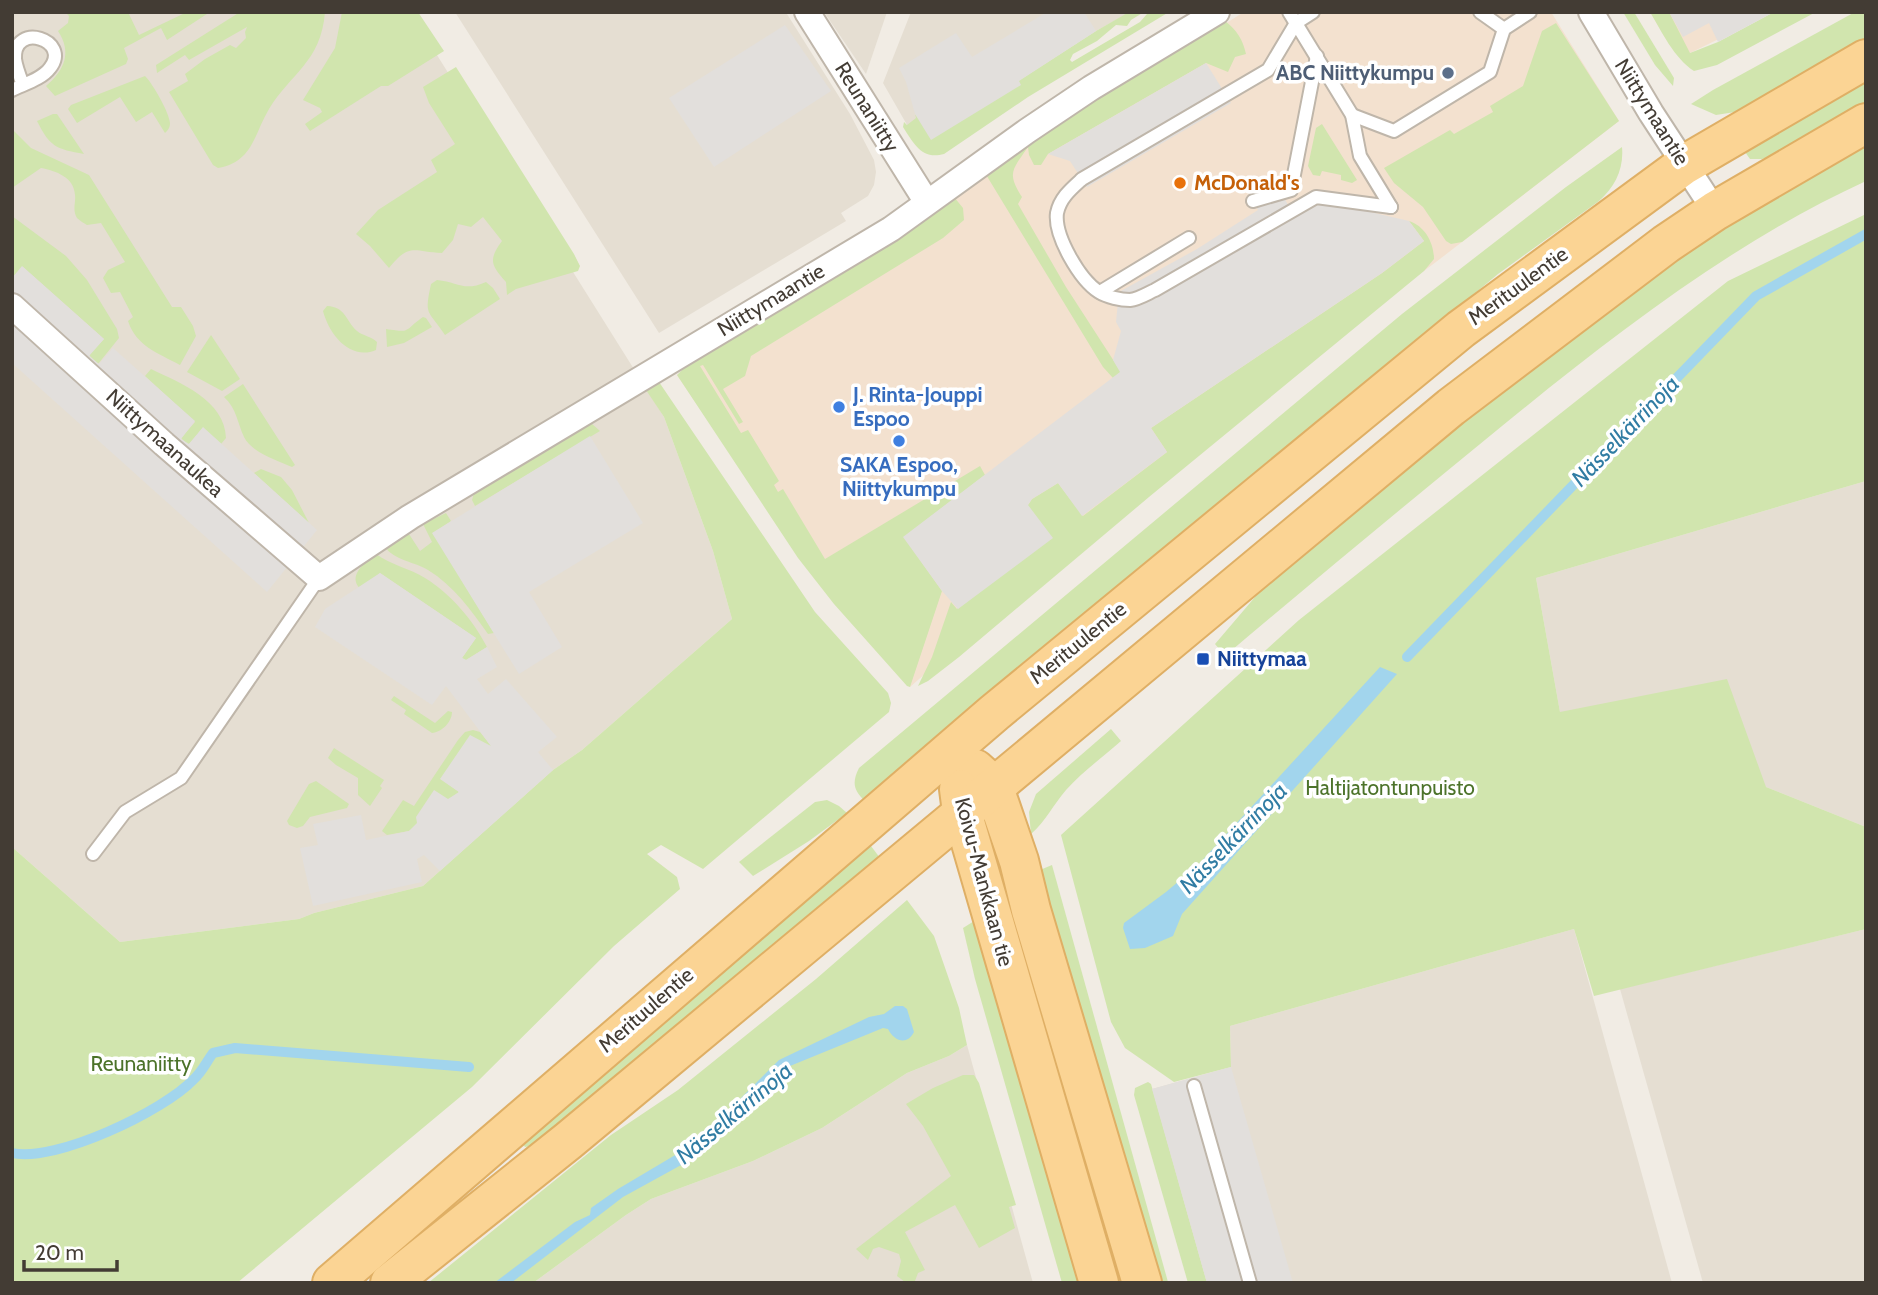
<svg xmlns="http://www.w3.org/2000/svg" width="1878" height="1295" viewBox="0 0 1878 1295" font-family="Cabin,sans-serif">
  <style>
    .residential { fill: #e5ded2 }
    .commercial { fill: #f3e1cf }
    .green { fill: #d1e5ae; fill-rule: evenodd }
    .parking { fill: #e2dfdc }
    .water { fill: #a2d5ed }
    .lines { fill: none; stroke-linecap: round; stroke-linejoin: round }
    .stream { stroke: #a2d5ed; stroke-width: 10 }
    .lane-casing { stroke: #bfb6aa; stroke-width: 16 }
    .street-casing { stroke: #bfb6aa; stroke-width: 28 }
    .primary-casing { stroke: #dfaf65; stroke-width: 42 }
    .lane { stroke: #fff; stroke-width: 12 }
    .street { stroke: #fff; stroke-width: 24 }
    .primary { stroke: #fbd494; stroke-width: 38 }
    .service-dot { fill: #5c6f8a; stroke: #fff; stroke-width: 2.5 }
    .food-dot { fill: #e8710a; stroke: #fff; stroke-width: 2.5 }
    .shop-dot { fill: #3f7fe0; stroke: #fff; stroke-width: 2.5 }
    .transit-dot { fill: #1a4fb4; stroke: #fff; stroke-width: 2.5 }
    .labels { text-anchor: middle; stroke-width: 7; stroke-linejoin: round; paint-order: stroke }
    .service-label { font-size: 21px; font-weight: bold; fill: #4e5e75; stroke: #fff; text-anchor: end }
    .street-label { font-size: 21px; fill: #433c34; stroke: #fff }
    .food-label { font-size: 21px; font-weight: bold; fill: #c56008; stroke: #fff; text-anchor: start }
    .shop-label { font-size: 21px; font-weight: bold; fill: #366cbe; stroke: #fff; text-anchor: start }
    .transit-label { font-size: 21px; font-weight: bold; fill: #164399; stroke: #fff; text-anchor: start }
    .park-label { font-size: 21px; fill: #4c732a; stroke: #fff }
    .water-label { font-size: 23px; font-style: italic; fill: #307ca3; stroke: #fff }
  </style>
  <rect width="100%" height="100%" fill="#f1ece4"/>
  <!-- residential -->
  <g class="residential">
    <path d="M12 12H410L664 417 713 551 732 619 582 750 553 770 423 886 314 913 299 919 120 942 12 847Z"/>
    <path d="M455 12H790L787 14 850 114 874 160 876 172 874 185 868 196 841 213 846 221 659 333Z"/>
    <path d="M824 12H887L866 74Z"/>
    <path d="M911 12H1130L1096 31 918 144 883 83Z"/>
    <path d="M1866 481V827L1766 787 1560 712 1536 578Z"/>
    <path d="M1574 929 1672 1283H1207L1152 1089 1231 1067 1230 1026Z"/>
    <path d="M1866 929V1283H1703L1620 989Z"/>
    <path d="M967 1045 1033 1283H533L626 1215 651 1199 753 1161 822 1128 907 1073 949 1056Z"/>
  </g>
  <!-- commercial -->
  <g class="commercial">
    <path d="M1244 12H1551L1619 121 1436 262 1179 451 910 687 800 556 677 375 985 173Z"/>
    <path d="M1650 12H1774L1690 53 1669 44Z"/>
  </g>
  <!-- green -->
  <g class="green">
    <path d="M65 12H128L139 35 187 12H210L167 40 161 28 124 48 128 59 126 64 55 96 46 86C65 70 72 52 58 31L68 23 69 16Z"/>
    <path d="M240 12H325C321 62 291 73 269 109 254 134 253 162 218 168L213 165 169 92 188 81 185 74 205 59 230 45 236 48 246 38 245 32 247 27 189 60 185 55 157 73 156 65Z"/>
    <path d="M342 12H418L444 51 388 86H381L310 131 305 124 322 112 320 108 303 100 335 48Z"/>
    <path d="M1129 12H1169L1028 97 944 154C922 160 914 144 903 127L904 122 907 125 916 118 915 114 918 118 1020 85 1018 81 1096 31ZM1144 12 1147 14 1140 22 1072 62 1070 60 1073 54 1097 41 1116 25 1127 26 1131 20Z"/>
    <path d="M1623 12H1634L1674 78 1673 86 1655 65Z"/>
    <path d="M1650 12H1669L1690 53 1718 42 1774 12H1816L1717 65 1694 71C1674 58 1662 32 1650 12Z"/>
    <path d="M1855 12H1866V41L1735 112 1716 115 1691 104 1713 90Z"/>
    <path d="M1225 21C1237 30 1243 40 1246 54L1235 57 1228 72 1206 63 1048 154 1041 165H1034L1029 155 1028 147C1013 169 1006 173 1022 197L1018 204 1066 287 1121 372 1113 378 1103 367 985 173 1064 120Z"/>
    <path d="M1556 23 1619 121 1462 242 1451 244 1446 241 1423 207 1394 183 1384 168 1450 130 1454 134 1493 112 1490 106 1523 86 1542 31Z"/>
    <path d="M456 67 574 254 580 266 578 271 516 289 507 295 506 282C491 265 488 260 502 241L483 217 471 227 458 224 453 240 442 253C413 252 410 242 389 268L370 246 356 234 378 210 437 172 431 160 455 144 429 103 423 87Z"/>
    <path d="M145 76C153 84 169 112 170 123 170 128 168 130 165 133L152 112 136 122 120 97 77 123 68 109 71 105Z"/>
    <path d="M1866 80V105L1777 154 1762 159H1750L1745 152 1746 148Z"/>
    <path d="M53 114H57L84 154C56 149 50 147 37 121Z"/>
    <path d="M1322 124 1357 180 1352 183 1341 180V175L1322 171 1320 176 1313 175 1308 166 1316 128Z"/>
    <path d="M14 131 31 148 89 175 172 307H181L193 326 196 336 180 365C158 353 136 346 128 321L133 317 120 292 111 293 103 278 108 270 125 262 101 223 87 225C84 223 80 221 77 218 72 210 76 203 75 195 74 177 56 171 41 168L12 188V132Z"/>
    <path d="M1866 143V181C1733 242 1615 334 1502 426 1409 502 1317 578 1225 656L1215 644 1267 583 1553 349 1713 235 1811 174Z"/>
    <path d="M1622 147C1624 169 1615 187 1599 201L1498 274 865 801C853 790 852 782 859 768L1402 314 1566 187Z"/>
    <path d="M954 197 963 208 964 220 943 238 751 356 745 376 723 389 743 422 739 424 703 365 700 366 741 433 748 430 779 481 774 485 778 492 783 489 825 559 980 466 985 475 904 537 942 591 910 687 907 686 834 604 798 558 677 375 690 362Z"/>
    <path d="M1866 214V481L1536 578 1560 712 1727 679 1766 787 1866 827V929L1594 996 1574 929 1230 1026 1231 1067 1174 1082 1125 1048 1111 1022 1061 835 1299 620 1728 281Z"/>
    <path d="M12 216 66 256 87 280 117 329 119 338 98 364 89 355 104 339 23 267 12 278Z"/>
    <path d="M1409 221C1425 226 1434 243 1434 259L1424 271 1149 497 959 657 928 681 918 686 932 657 951 602 957 609 1032 499 1058 483 1083 516 1167 452 1151 428 1382 273 1424 241Z"/>
    <path d="M437 280C458 282 464 292 486 282L493 288 500 299 445 335C428 309 424 317 431 284Z"/>
    <path d="M327 306C346 307 345 320 357 331 363 336 371 336 377 342L376 350C350 361 329 334 323 311Z"/>
    <path d="M423 317 426 318 432 327 404 343 387 347 386 329C412 333 403 331 423 317Z"/>
    <path d="M211 335 240 379 222 391 187 372Z"/>
    <path d="M151 369C180 383 225 400 226 438L221 444 203 428 188 445 181 438 195 422 145 376Z"/>
    <path d="M659 382 815 612 888 693 891 703 889 712 703 869 661 845 647 854 677 877 680 889 614 946 472 1087 237 1283H12V847L120 942 299 919 314 913 423 886 553 770 582 750 732 619 713 551 664 417 646 390Z"/>
    <path d="M243 384 295 465 292 467C277 460 252 453 244 437 237 422 237 409 224 397Z"/>
    <path d="M591 423 600 431 475 506 472 500 474 493Z"/>
    <path d="M261 469 281 477 292 490 309 523 254 473Z"/>
    <path d="M446 513 451 521 433 533 494 633 488 634C471 610 454 586 428 570 415 562 394 560 385 547L409 534 420 551 432 542 423 524Z"/>
    <path d="M376 554C391 565 409 568 425 578 451 594 473 620 487 647L466 660 462 658 476 638 380 573 363 591C345 578 364 562 376 554Z"/>
    <path d="M394 696 435 723 448 711 452 712C452 722 442 732 432 733L404 714 406 710 391 700Z"/>
    <path d="M1111 729 1121 741C1103 757 1082 772 1066 790 1053 805 1046 821 1031 834L1029 812 1036 794Z"/>
    <path d="M473 730 480 732 491 746 441 779 459 792 409 831 387 835 382 831 403 800 414 806 458 740 465 732Z"/>
    <path d="M334 748 384 780 380 786 382 788 370 806 358 795V778L336 765 328 758Z"/>
    <path d="M316 781 349 804 347 808 310 817 303 826 297 828 289 825 287 821 309 784Z"/>
    <path d="M827 800 839 806 847 813 809 841 753 876 739 862 815 802Z"/>
    <path d="M868 842 880 858 546 1138 531 1146 525 1147 522 1143Z"/>
    <path d="M1052 865 1168 1282 1156 1283 1040 870Z"/>
    <path d="M907 900 934 936 959 1008 967 1045 949 1056 907 1073 822 1128 753 1161 651 1199 626 1215 533 1283H428L611 1135 678 1090 816 979Z"/>
    <path d="M979 918 1090 1283H1062L975 979 963 928Z"/>
    <path d="M963 1075H974L979 1083 1016 1205 1009 1207 1015 1228 979 1248 955 1205 905 1232 925 1270 918 1273 915 1281 905 1282 897 1276 901 1261 899 1254 879 1247 873 1249 868 1260 856 1249 951 1176 923 1126 906 1104 933 1088Z"/>
    <path d="M1148 1082 1151 1084 1207 1283H1188L1134 1095 1135 1088Z"/>
  </g>
  <!-- parking -->
  <g class="parking">
    <path d="M1047 12H1084L1096 31 1019 81 1021 85 931 140 915 114 906 82 899 68 956 33 972 57Z"/>
    <path d="M1669 12H1774L1718 42 1709 23 1683 37Z"/>
    <path d="M785 25 831 91 714 167 669 98Z"/>
    <path d="M1206 63 1231 103 1087 187 1070 161 1048 154Z"/>
    <path d="M1274 179 1293 214 1319 200 1409 221 1424 241 1382 273 1151 428 1167 452 1082 516 1058 483 1032 499 1028 505 1053 538 958 609 942 591 903 537 1120 372 1113 360 1121 331 1116 322 1119 292 1197 249 1258 210 1249 194Z"/>
    <path d="M22 266 104 339 89 356 99 364 113 348 195 421 181 439 189 444 203 427 317 530 267 592 12 363V278Z"/>
    <path d="M590 436 643 523 529 592 562 647 519 674 432 533Z"/>
    <path d="M380 573 476 638 462 658 466 660 487 647 497 667 477 679 488 694 506 679 557 737 538 752 553 770 440 871 424 855 417 859 422 882 313 906 300 848 318 845 313 824 361 815 366 840 409 831 417 823 416 817 434 790 448 799 459 792 440 779 470 735 491 746 446 686 432 705 315 627 325 609Z"/>
    <path d="M1231 1067 1293 1283H1207L1152 1089Z"/>
  </g>
  <!-- water -->
  <g class="water">
    <path d="M1380 667 1397 674 1182 914 1173 936 1145 948 1130 949 1123 928 1124 923 1166 892 1198 865Z"/>
    <path d="M895 1006H903L907 1009 914 1032C907 1046 894 1041 888 1029L883 1028 790 1066 683 1164 623 1197 511 1283H494L575 1222 590 1215 591 1208 618 1189 682 1151 713 1126 779 1060 869 1017 884 1014Z"/>
  </g>
  <g class="lines">
    <!-- stream -->
    <g class="stream">
      <path d="M1407 657 1756 296 1866 234"/>
      <path d="M12 1153C55 1163 164 1111 194 1079 202 1072 207 1061 213 1053L235 1048 469 1067"/>
    </g>
    <defs>
      <g id="lane">
        <path d="M1289 12 1352 115 1360 156 1391 207"/>
        <path d="M1313 12 1296 23 1268 70 1082 179C1071 189 1060 198 1057 213 1054 236 1080 280 1099 292 1107 297 1121 300 1130 300 1139 299 1148 293 1155 290L1316 197 1391 207"/>
        <path d="M1480 12 1504 29"/>
        <path d="M12 90C24 84 42 79 50 68 72 40 13 21 15 59 16 67 20 77 23 85"/>
        <path d="M1352 115 1394 131 1490 72 1504 29 1530 12"/>
        <path d="M1253 201 1291 190 1317 56"/>
        <path d="M1100 292 1189 238"/>
        <path d="M93 854 125 812 181 778 319 578"/>
        <path d="M1194 1086 1250 1283"/>
      </g>
      <g id="street">
        <path d="M807 12 926 201"/>
        <path d="M1591 12 1651 113 1715 211"/>
        <path d="M12 306 164 444 319 578 410 517 891 229 1027 131 1091 88 1217 12"/>
      </g>
      <g id="primary">
        <path d="M975 769 993 785 1019 861 1031 910 1142 1283"/>
        <path d="M959 789 962 812 1099 1283"/>
        <path d="M332 1283 994 713 1461 329 1684 165 1866 59"/>
        <path d="M390 1283 568 1141 1451 407 1666 244 1715 211 1866 123"/>
      </g>
    </defs>
    <!-- lane casing -->
    <use href="#lane" class="lane-casing"/>
    <!-- street casing -->
    <use href="#street" class="street-casing"/>
    <!-- primary casing -->
    <use href="#primary" class="primary-casing"/>
    <!-- lane -->
    <use href="#lane" class="lane"/>
    <!-- street -->
    <use href="#street" class="street"/>
    <!-- primary -->
    <use href="#primary" class="primary"/>
  </g>
  <!-- markers -->
  <circle class="service-dot" cx="1448" cy="73" r="7"/>
  <circle class="food-dot" cx="1180" cy="183" r="7"/>
  <g class="shop-dot">
    <circle cx="839" cy="407" r="7"/>
    <circle cx="899" cy="441" r="7"/>
  </g>
  <rect class="transit-dot" x="1196" y="652" width="14" height="14" rx="3.5"/>
  <g class="labels">
    <!-- service labels -->
    <g class="service-label">
      <text x="1434" y="80">ABC Niittykumpu</text>
    </g>
    <!-- street labels -->
    <g class="street-label">
      <text transform="translate(867 107) rotate(58)" y="7">Reunaniitty</text>
      <text transform="translate(1652 112) rotate(58)" y="7">Niittymaantie</text>
      <text transform="translate(1518 286) rotate(-36)" y="7">Merituulentie</text>
      <text transform="translate(771 300) rotate(-31)" y="7">Niittymaantie</text>
      <text transform="translate(165 443) rotate(42)" y="7">Niittymaanaukea</text>
      <text transform="translate(1078 643) rotate(-39)" y="7">Merituulentie</text>
      <text transform="translate(984 882) rotate(75)" y="7">Koivu-Mankkaan tie</text>
      <text transform="translate(646 1010) rotate(-41)" y="7">Merituulentie</text>
    </g>
    <!-- food labels -->
    <g class="food-label">
      <text x="1194" y="190">McDonald's</text>
    </g>
    <!-- shop labels -->
    <g class="shop-label">
      <text x="853" y="402">J. Rinta-Jouppi<tspan x="853" dy="24">Espoo</tspan></text>
      <text x="899" y="472" text-anchor="middle">SAKA Espoo,<tspan x="899" dy="24">Niittykumpu</tspan></text>
    </g>
    <!-- transit labels -->
    <g class="transit-label">
      <text x="1217" y="666">Niittymaa</text>
    </g>
    <!-- park labels -->
    <g class="park-label">
      <text x="1390" y="795">Haltijatontunpuisto</text>
      <text x="141" y="1071">Reunaniitty</text>
    </g>
    <!-- water labels -->
    <g class="water-label">
      <text transform="translate(1625 431) rotate(-46)" y="8">Nässelkärrinoja</text>
      <text transform="translate(1233 838) rotate(-46)" y="8">Nässelkärrinoja</text>
      <text transform="translate(734 1113) rotate(-40)" y="8">Nässelkärrinoja</text>
    </g>
  </g>
  <!-- border -->
  <rect width="1878" height="1295" fill="none" stroke="#433c34" stroke-width="28"/>
  <!-- scale -->
  <path d="M24 1260v10h93v-10" fill="none" stroke="#433c34" stroke-width="3.5"/>
  <text x="35" y="1260" font-size="21" fill="#433c34" stroke="#ffffff" stroke-width="5" paint-order="stroke">20 m</text>
</svg>
